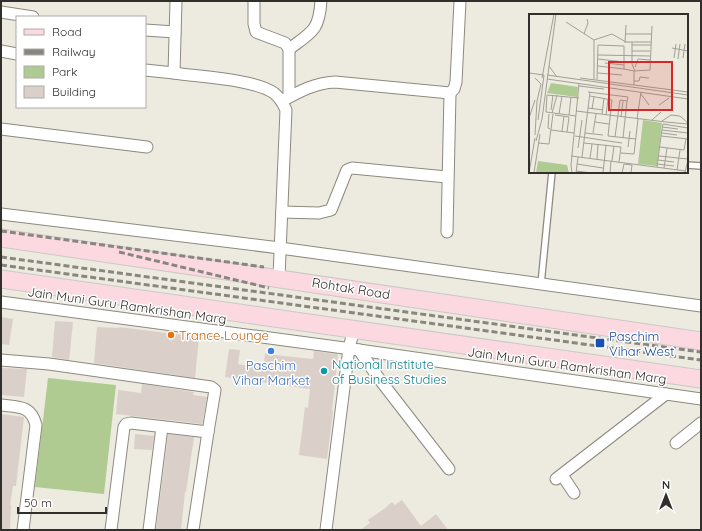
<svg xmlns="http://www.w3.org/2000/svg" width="702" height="531" viewBox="0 0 702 531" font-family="Quicksand,sans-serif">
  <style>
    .green { fill: #b0cb92 }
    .building { fill: #dad0c9 }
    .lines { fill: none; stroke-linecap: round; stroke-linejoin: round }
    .service-casing { stroke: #8d897f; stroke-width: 8 }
    .minor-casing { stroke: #8d897f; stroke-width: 13 }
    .primary-casing { stroke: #c9c9c8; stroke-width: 19 }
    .service { stroke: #fff; stroke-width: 5.5 }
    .minor { stroke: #fff; stroke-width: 11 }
    .primary { stroke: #fcd9e0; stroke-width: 17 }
    .rail { stroke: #89867f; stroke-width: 3; stroke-dasharray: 6 3; stroke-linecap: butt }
    .food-dot { fill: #e8710a; stroke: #fff; stroke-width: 1.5 }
    .transit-dot { fill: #1a4fb4; stroke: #fff; stroke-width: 1.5 }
    .shop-dot { fill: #3f7fe0; stroke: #fff; stroke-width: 1.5 }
    .culture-dot { fill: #0f9aa8; stroke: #fff; stroke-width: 1.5 }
    .labels { text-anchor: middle; stroke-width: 3; stroke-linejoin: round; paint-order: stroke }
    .street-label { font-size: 13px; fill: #312f2b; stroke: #fff }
    .food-label { font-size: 13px; fill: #c56008; stroke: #fff; text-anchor: start }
    .transit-label { font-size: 13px; fill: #164399; stroke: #fff; text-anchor: start }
    .culture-label { font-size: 13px; fill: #0d838f; stroke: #fff; text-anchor: start }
    .shop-label { font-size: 13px; fill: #366cbe; stroke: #fff }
    .inset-road { fill: none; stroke: #a29f97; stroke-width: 1 }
    .view { fill: #d62828; fill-opacity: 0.15; stroke: #d62828; stroke-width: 2 }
    .inset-edge { fill: none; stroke: #312f2b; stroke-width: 2 }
  </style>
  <rect width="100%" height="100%" fill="#edeadf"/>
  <!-- green -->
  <path class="green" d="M48 378 116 385 104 494 35 487Z"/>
  <!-- building -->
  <g class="building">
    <path d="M1 317 13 319 9 345 1 344Z"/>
    <path d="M55 321 73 322 69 360 52 357Z"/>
    <path d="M97 327 119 328V327L199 337 195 378 94 363Z"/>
    <path d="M229 349 240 350 238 364 263 368 265 354 313 359 314 351 338 354 332 411H333L327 459 299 455 305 407 308 408 310 389 225 377Z"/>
    <path d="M1 368 27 369 24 397 1 395Z"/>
    <path d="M142 384 194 392 193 395 207 397 202 424 116 414 118 390 141 393Z"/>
    <path d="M1 414 24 417 16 486H13L10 505H11L10 530H1Z"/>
    <path d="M135 434 154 436 152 450 134 449Z"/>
    <path d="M168 434 194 437 186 492H185L181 530H156Z"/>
    <path d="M402 500 421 526 436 514 448 530H360L370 523 368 520 384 509 392 502 395 505Z"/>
  </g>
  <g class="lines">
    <defs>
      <g id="service">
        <path d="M687 165 701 166"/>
        <path d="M541 284 552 172"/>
      </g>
      <g id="minor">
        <path d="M176 1 174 73C199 77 254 79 274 93 280 98 283 103 286 110L279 277"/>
        <path d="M254 1V24L256 32 285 43 289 49V97"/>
        <path d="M1 12 33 17"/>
        <path d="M145 30 175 32"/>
        <path d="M289 49C312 32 319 31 321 1"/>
        <path d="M1 51 17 54"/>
        <path d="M145 70 174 73"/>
        <path d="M282 101C300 91 315 83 335 82L450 93 454 89 456 82 460 1"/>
        <path d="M1 129 147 147"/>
        <path d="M282 212 319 213 331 210 347 170 352 168 447 177"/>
        <path d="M1 214 280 248 701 306"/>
        <path d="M447 232 450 93"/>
        <path d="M1 302 359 350 701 399"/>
        <path d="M359 350 380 380 449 469"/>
        <path d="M1 360 49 364 211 387 215 390 208 432"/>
        <path d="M1 405C18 407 31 405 36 425L23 530"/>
        <path d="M676 443 701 423"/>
        <path d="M562 475 574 493"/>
        <path d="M556 479 666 394"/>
        <path d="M111 530 124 427 126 424 131 423 208 432 193 530"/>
        <path d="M149 530 162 427"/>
        <path d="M326 530 349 348 354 329"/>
      </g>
      <g id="primary">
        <path d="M1 238 701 341"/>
        <path d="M1 279 701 379"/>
      </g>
    </defs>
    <!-- service casing -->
    <use href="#service" class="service-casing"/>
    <!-- minor casing -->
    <use href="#minor" class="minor-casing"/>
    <!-- primary casing -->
    <use href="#primary" class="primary-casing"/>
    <!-- service -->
    <use href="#service" class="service"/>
    <!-- minor -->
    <use href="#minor" class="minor"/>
    <!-- primary -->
    <use href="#primary" class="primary"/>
    <!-- rail -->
    <g class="rail">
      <path d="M1 231 264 267"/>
      <path d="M119 252 269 288"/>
      <path d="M1 257 701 352"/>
      <path d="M1 265 701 360"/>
    </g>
  </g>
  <!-- markers -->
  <circle class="food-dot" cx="171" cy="335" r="4"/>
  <rect class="transit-dot" x="595" y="338" width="10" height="10" rx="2"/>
  <circle class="shop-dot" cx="271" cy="351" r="4"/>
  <circle class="culture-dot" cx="324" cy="371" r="4"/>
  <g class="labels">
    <!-- street labels -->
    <g class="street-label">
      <text transform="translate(351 288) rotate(9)" y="5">Rohtak Road</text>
      <text transform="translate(127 305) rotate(8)" y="5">Jain Muni Guru Ramkrishan Marg</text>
      <text transform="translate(567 365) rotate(8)" y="5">Jain Muni Guru Ramkrishan Marg</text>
    </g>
    <!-- food labels -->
    <g class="food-label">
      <text x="179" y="340">Trance Lounge</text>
    </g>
    <!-- transit labels -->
    <g class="transit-label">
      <text x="609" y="341">Paschim<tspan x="609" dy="15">Vihar West</tspan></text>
    </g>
    <!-- culture labels -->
    <g class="culture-label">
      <text x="332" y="369">National Institute<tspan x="332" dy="15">of Business Studies</tspan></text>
    </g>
    <!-- shop labels -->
    <g class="shop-label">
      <text x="271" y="370">Paschim<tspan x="271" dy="15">Vihar Market</tspan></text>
    </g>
  </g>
  <!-- overview -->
  <g transform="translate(529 14)">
    <rect width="159" height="159" fill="#edeadf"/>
    <path d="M22 69 49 73 48 83 18 79ZM114 106 133 109 128 152 109 150ZM9 147 38 151 40 159H7Z" fill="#b0cb92"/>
    <path class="inset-road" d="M37 8 65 26V66M55 20 59 9 58 5M97 20H123M65 26 83 20 97 28M97 28H122M103 28V50L106 57M96 29 97 11M103 31H122M143 34 159 37M103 37H121M69 41 121 42M145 44 147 30M154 44 156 30M69 45 96 48M149 45 151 30M76 49 95 51M20 52 28 63M69 52 95 55M106 53 109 45 121 46M105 57 121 56 123 12M0 59 15 61M69 59 93 61M18 61 159 81M6 64 12 70 8 87 6 121M13 64 25 0M51 64 159 78M18 65 159 85M68 66 69 31 95 32V55L105 57V71M105 67H110L111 63 120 64M50 72 75 75M59 78 99 83 98 87M112 80 120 91M61 82 83 86 79 122 107 125M130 91 140 84M59 94 74 96M63 95 65 83M22 96 24 81M47 97 137 108M23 99 28 81M20 100 19 114 21 115M30 100 33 82M73 100 75 84M26 101 40 103 38 118M40 101 42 83M77 101 79 85M47 102 17 98 18 81 50 84M92 103 94 87M0 104 6 86M108 105 112 78M9 106 15 61M123 106 132 98M133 107 142 101 151 102 159 109M66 108 80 110M137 108 159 110M133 113 149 115M159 114 134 110 132 122 159 125M22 116 45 119M133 116 159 119M33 117 35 102M56 119 74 121M64 119 67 100M133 119 148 121M46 122 93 129M86 123 91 86 98 87 94 124M7 127 13 105 27 0M9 129 20 130 24 100M55 129 92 133 90 148M99 133 101 117M131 133 155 136 157 125M49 134 53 106M92 139 105 140 109 105M42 142 157 157M130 142 159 145M53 143 61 78M61 144 63 130M68 145 69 130M129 146 145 148M83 147 85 132M48 150 74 154M128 150 145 152M128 153 132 122M135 154 138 134M148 156 151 136M47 157 63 159M156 158 159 146M0 159 6 124M5 159 11 120M43 159 42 151 50 70M47 159 49 143M74 159 77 131M81 159 82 147M93 159 95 150 103 151 102 159"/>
    <path class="view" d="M80 48H143V96H80Z"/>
    <rect width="159" height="159" class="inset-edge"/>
  </g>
  <!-- border -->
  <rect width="702" height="531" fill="none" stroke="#312f2b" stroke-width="4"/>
  <!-- legend -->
  <rect x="16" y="16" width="130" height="92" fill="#ffffff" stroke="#adacaa"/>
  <rect x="24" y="29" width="20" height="6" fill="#fcd9e0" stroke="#adacaa"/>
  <text x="52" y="36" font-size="12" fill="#312f2b">Road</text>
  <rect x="24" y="49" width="20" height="6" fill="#89867f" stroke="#adacaa"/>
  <text x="52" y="56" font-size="12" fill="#312f2b">Railway</text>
  <rect x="24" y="66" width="20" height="12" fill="#b0cb92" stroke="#adacaa"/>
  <text x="52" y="76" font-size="12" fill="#312f2b">Park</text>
  <rect x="24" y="86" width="20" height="12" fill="#dad0c9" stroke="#adacaa"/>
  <text x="52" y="96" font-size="12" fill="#312f2b">Building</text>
  <!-- north arrow -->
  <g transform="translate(666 495)" stroke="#ffffff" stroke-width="3" paint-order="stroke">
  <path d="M0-3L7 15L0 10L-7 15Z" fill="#312f2b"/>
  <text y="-6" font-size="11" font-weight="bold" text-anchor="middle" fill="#312f2b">N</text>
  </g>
  <!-- scale -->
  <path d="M18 507v6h88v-6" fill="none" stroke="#312f2b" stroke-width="2"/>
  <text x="24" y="507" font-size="12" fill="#312f2b" stroke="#ffffff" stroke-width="3" paint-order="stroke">50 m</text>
</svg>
